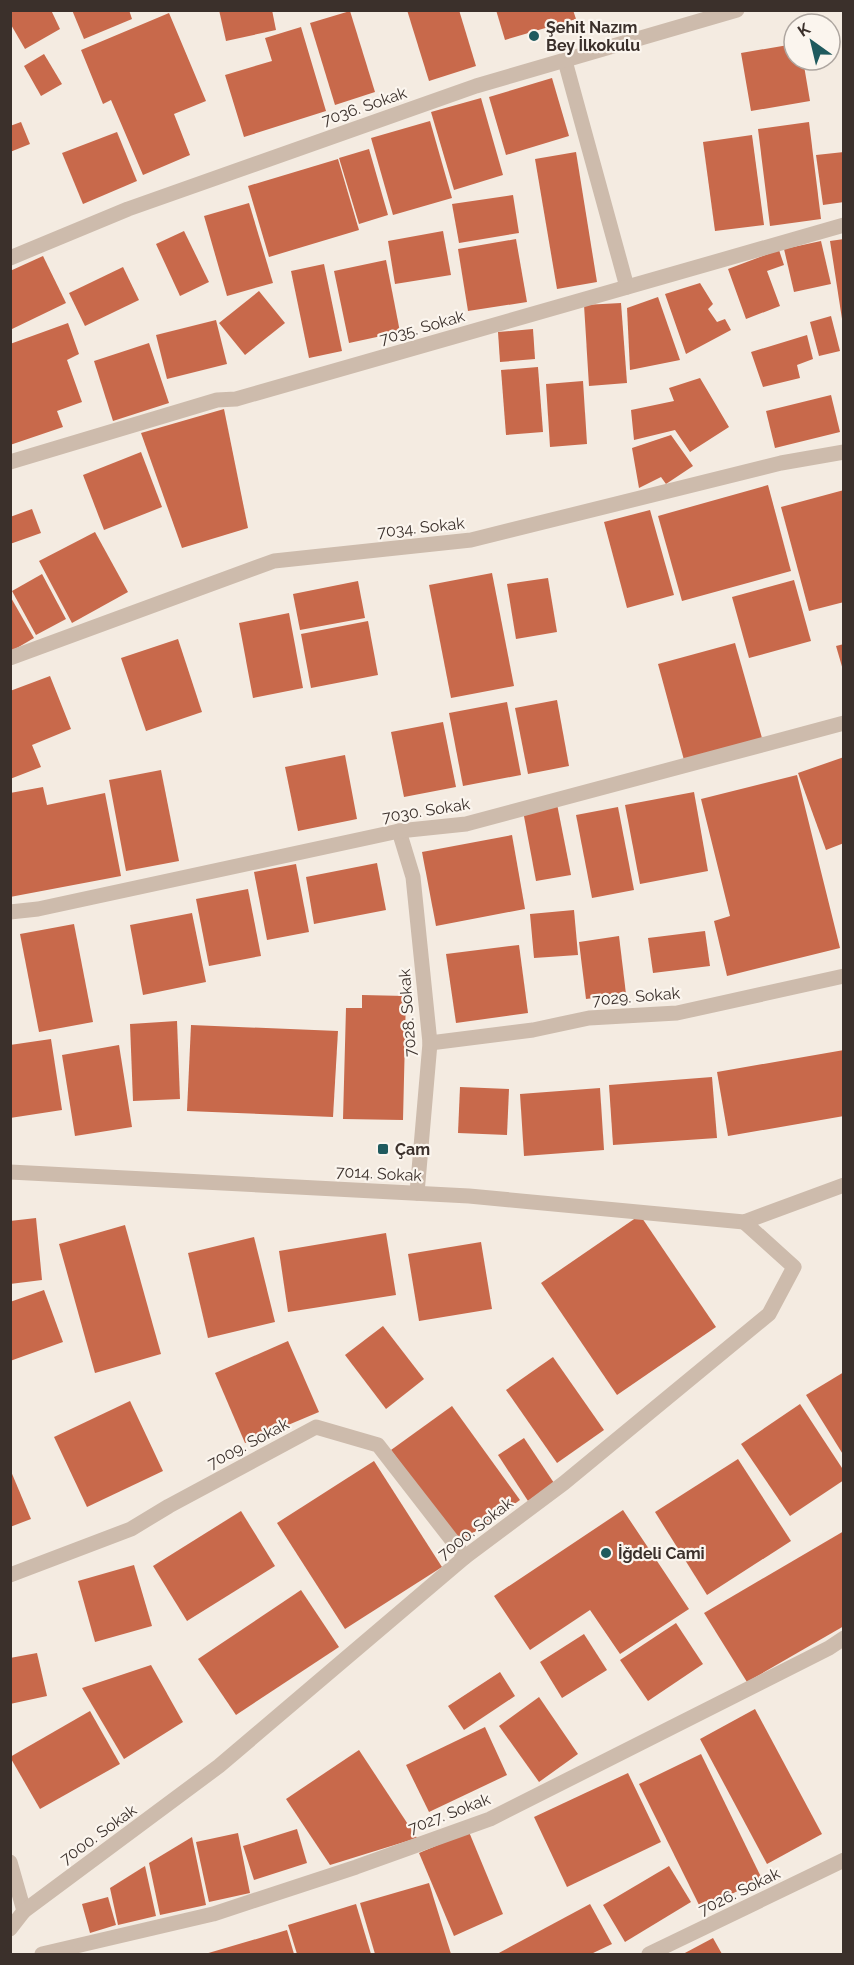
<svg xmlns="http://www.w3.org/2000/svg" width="854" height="1965" viewBox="0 0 854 1965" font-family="Raleway,sans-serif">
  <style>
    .building { fill: #c8694b }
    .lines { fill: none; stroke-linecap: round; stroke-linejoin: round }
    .minor { stroke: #cdbbac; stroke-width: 15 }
    .poi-dot { fill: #1f5a5e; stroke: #fbf5ee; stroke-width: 2 }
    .labels { text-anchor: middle; stroke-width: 4.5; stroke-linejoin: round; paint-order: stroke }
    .poi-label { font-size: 16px; font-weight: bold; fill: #3b302b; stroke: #fbf5ee; text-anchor: start }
    .street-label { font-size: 16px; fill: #3b302b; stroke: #fbf5ee }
  </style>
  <rect width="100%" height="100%" fill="#f4ebe1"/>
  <!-- building -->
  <g class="building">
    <path d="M10 10H51L60 29 25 49 10 23Z"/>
    <path d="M72 10H129L132 19 84 39Z"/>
    <path d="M219 10H272L276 30 226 41Z"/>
    <path d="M407 10H459L476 66 429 81Z"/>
    <path d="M496 10H573L576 19 505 40Z"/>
    <path d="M350 11 375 92 335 105 310 23Z"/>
    <path d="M169 13 206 101 174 114 190 155 143 175 111 100 103 104 81 50Z"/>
    <path d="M301 27 326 111 244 137 225 75 272 61 265 38Z"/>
    <path d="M794 44V60H803L810 101 751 111 741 53Z"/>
    <path d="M44 54 62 84 41 96 24 66Z"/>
    <path d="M552 78 569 136 506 155 489 97Z"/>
    <path d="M481 98 503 175 454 190 431 112Z"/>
    <path d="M430 121 452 198 393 215 371 138Z"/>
    <path d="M21 122 30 144 10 152V126Z"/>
    <path d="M809 122 821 219 770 226 758 129Z"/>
    <path d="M117 132 137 181 83 204 62 153Z"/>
    <path d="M752 135 764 225 715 231 703 142Z"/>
    <path d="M369 149 388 215 359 224 339 158Z"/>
    <path d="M576 152 597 282 557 289 535 159Z"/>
    <path d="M844 152V202L823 205 816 155Z"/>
    <path d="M338 159 359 230 269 257 248 186Z"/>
    <path d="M513 195 519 233 459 243 452 204Z"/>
    <path d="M249 203 273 283 227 296 204 216Z"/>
    <path d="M184 231 209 282 180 296 156 244Z"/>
    <path d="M443 231 451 275 395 284 388 241Z"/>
    <path d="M516 239 527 302 468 311 458 249Z"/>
    <path d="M844 239V319H842L830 241Z"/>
    <path d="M821 241 831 284 794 292 784 249Z"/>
    <path d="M779 250 784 265 767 271 780 306 746 319 728 269Z"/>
    <path d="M43 256 66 303 10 330V271Z"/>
    <path d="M386 260 400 332 349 343 334 271Z"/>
    <path d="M324 264 342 351 309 358 291 271Z"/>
    <path d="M123 267 139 300 85 326 69 293Z"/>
    <path d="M700 283 713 304 708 309 717 322 725 319 731 330 686 354 665 294Z"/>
    <path d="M259 291 285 323 245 355 219 323Z"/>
    <path d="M658 297 680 360 630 370 627 308Z"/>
    <path d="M621 303 627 383 589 386 584 305Z"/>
    <path d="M831 316 840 351 819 356 810 322Z"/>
    <path d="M216 320 227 364 167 379 156 335Z"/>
    <path d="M68 323 79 354 67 360 82 402 57 411 63 427 10 445V344Z"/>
    <path d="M533 329 535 359 500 362 498 332Z"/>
    <path d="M807 335 813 359 797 365 800 378 763 387 751 352Z"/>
    <path d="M149 343 169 403 113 421 94 361Z"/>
    <path d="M538 367 543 432 506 435 501 370Z"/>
    <path d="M700 378 729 427 690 452 675 430 634 440 631 410 674 401 669 388Z"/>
    <path d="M583 381 587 444 550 447 546 384Z"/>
    <path d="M831 395 840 432 775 448 766 411Z"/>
    <path d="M224 409 248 528 182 548 141 433Z"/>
    <path d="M671 435 693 466 666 484 661 477 639 488 632 448Z"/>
    <path d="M141 452 162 507 104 530 83 475Z"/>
    <path d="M768 485 791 571 682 601 658 516Z"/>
    <path d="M844 490V602L809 611 781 507Z"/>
    <path d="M32 509 41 533 10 544V517Z"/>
    <path d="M650 510 674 595 627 608 604 522Z"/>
    <path d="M95 532 128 592 72 623 39 561Z"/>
    <path d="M492 573 514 686 451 698 429 585Z"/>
    <path d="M42 574 66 619 36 635 12 591Z"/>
    <path d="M548 578 557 632 516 639 507 584Z"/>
    <path d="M794 580 811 641 749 658 732 597Z"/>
    <path d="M358 581 365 618 300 630 293 594Z"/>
    <path d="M10 596 34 638 10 652Z"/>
    <path d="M289 613 303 688 253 698 239 623Z"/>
    <path d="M368 621 378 675 311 688 301 634Z"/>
    <path d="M178 639 202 712 146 731 121 658Z"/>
    <path d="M735 643 762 738 684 760 658 664Z"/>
    <path d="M844 644V670H843L836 646Z"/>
    <path d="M50 676 71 729 32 745 41 767 10 779V691Z"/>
    <path d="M557 700 569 766 528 774 515 708Z"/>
    <path d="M507 702 521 775 463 786 449 713Z"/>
    <path d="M443 722 456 787 404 797 391 732Z"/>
    <path d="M345 755 357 819 298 831 285 767Z"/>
    <path d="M844 757V843L826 850 798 773Z"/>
    <path d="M161 770 179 861 126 871 109 780Z"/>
    <path d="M797 775 840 948 727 976 714 921 730 916 701 799Z"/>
    <path d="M43 787 47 805 105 793 121 876 10 897V793Z"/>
    <path d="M694 792 708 871 640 884 625 805Z"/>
    <path d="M557 804 571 875 536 881 523 811Z"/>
    <path d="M618 807 634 890 592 898 576 815Z"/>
    <path d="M512 835 525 909 436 926 422 852Z"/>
    <path d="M377 863 386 910 314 924 306 877Z"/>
    <path d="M296 864 309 932 267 940 254 872Z"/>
    <path d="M248 889 261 956 209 966 196 899Z"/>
    <path d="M574 910 578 955 534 958 530 914Z"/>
    <path d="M192 913 206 982 143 995 130 925Z"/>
    <path d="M74 924 93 1022 39 1032 20 934Z"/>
    <path d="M705 931 710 966 653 973 648 938Z"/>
    <path d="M619 936 626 994 586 999 579 942Z"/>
    <path d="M519 945 528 1013 456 1023 446 954Z"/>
    <path d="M362 995 406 996 403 1120 343 1119 346 1008H362Z"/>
    <path d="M177 1021 180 1099 133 1101 130 1024Z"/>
    <path d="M191 1025 338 1031 333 1117 187 1111Z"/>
    <path d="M51 1039 62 1110 10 1118V1045Z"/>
    <path d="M119 1045 132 1127 75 1136 62 1055Z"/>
    <path d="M844 1050V1116L728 1136 717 1072Z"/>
    <path d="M712 1077 717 1138 613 1145 609 1085Z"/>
    <path d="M460 1087 509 1089 507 1135 458 1133Z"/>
    <path d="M600 1088 604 1150 524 1156 520 1094Z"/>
    <path d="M640 1215 716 1327 617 1395 541 1283Z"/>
    <path d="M36 1218 42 1280 10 1284V1221Z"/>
    <path d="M125 1225 161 1354 95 1373 59 1244Z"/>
    <path d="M386 1233 396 1295 288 1312 279 1251Z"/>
    <path d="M254 1237 275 1322 208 1338 188 1253Z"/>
    <path d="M481 1242 492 1309 419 1321 408 1254Z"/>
    <path d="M44 1290 63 1342 10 1361V1302Z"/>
    <path d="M383 1326 424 1379 386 1409 345 1355Z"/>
    <path d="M288 1341 319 1412 245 1443 215 1373Z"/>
    <path d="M553 1357 604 1430 557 1463 506 1390Z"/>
    <path d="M844 1372V1456L806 1395Z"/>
    <path d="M130 1401 163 1471 87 1507 54 1437Z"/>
    <path d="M800 1404 844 1471V1480L790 1516 741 1444Z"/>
    <path d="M452 1406 520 1500 459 1543 391 1450Z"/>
    <path d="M524 1438 554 1483 528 1501 498 1455Z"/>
    <path d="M738 1459 791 1541 707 1595 655 1512Z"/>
    <path d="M374 1461 442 1567 345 1629 277 1523Z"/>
    <path d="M10 1469 31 1519 10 1527Z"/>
    <path d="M623 1510 689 1609 620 1654 590 1610 530 1650 494 1596Z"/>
    <path d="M241 1511 275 1566 187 1621 153 1566Z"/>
    <path d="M844 1531V1626L747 1682 704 1613Z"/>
    <path d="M134 1565 152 1626 95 1642 78 1581Z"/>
    <path d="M301 1590 339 1647 236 1715 198 1659Z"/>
    <path d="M676 1623 703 1664 648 1701 620 1660Z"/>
    <path d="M584 1634 607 1670 562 1698 540 1662Z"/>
    <path d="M37 1653 47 1696 10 1704V1658Z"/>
    <path d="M151 1665 183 1722 124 1759 82 1688Z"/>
    <path d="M500 1672 515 1696 464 1730 448 1706Z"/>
    <path d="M539 1697 578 1754 539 1782 499 1726Z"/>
    <path d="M755 1709 822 1834 767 1864 700 1739Z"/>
    <path d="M90 1711 120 1764 40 1809 10 1757Z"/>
    <path d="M485 1727 507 1775 429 1812 406 1765Z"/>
    <path d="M359 1750 417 1838 330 1865 286 1799Z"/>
    <path d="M701 1754 762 1879 701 1909 639 1784Z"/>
    <path d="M628 1773 661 1842 567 1887 534 1817Z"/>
    <path d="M297 1829 307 1863 254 1880 243 1846Z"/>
    <path d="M469 1832 503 1914 454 1936 419 1853Z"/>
    <path d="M238 1833 250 1893 209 1902 196 1842Z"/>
    <path d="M192 1837 206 1905 160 1915 149 1863Z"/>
    <path d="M145 1866 156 1916 118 1925 110 1888Z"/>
    <path d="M669 1866 691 1902 625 1942 603 1905Z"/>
    <path d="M429 1883 451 1954H375L360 1903Z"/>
    <path d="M108 1897 116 1925 90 1933 82 1904Z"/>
    <path d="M356 1904 371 1954H297L288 1925Z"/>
    <path d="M590 1904 612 1944 591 1954H497Z"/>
    <path d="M287 1930 294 1954H205Z"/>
    <path d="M713 1938 722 1954H683Z"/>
  </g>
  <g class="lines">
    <!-- minor -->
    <g class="minor">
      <path d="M565 61 627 287"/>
      <path d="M10 258 128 209 476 86 737 10"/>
      <path d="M10 462 217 400 236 399 844 225"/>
      <path d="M10 658 274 561 471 540 781 463 844 452"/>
      <path d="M399 831 413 877 430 1043 417 1193"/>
      <path d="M10 912 38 909 399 831 466 824 844 723"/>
      <path d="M430 1043 533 1030 589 1018 677 1013 844 976"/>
      <path d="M10 1172 469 1196 744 1222 844 1185"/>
      <path d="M10 1575 131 1529 169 1506 316 1427 378 1445 465 1557"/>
      <path d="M10 1862 24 1911"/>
      <path d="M10 1929 24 1911 219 1766 465 1557 564 1483 769 1314 794 1267 744 1222"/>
      <path d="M42 1954 213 1914 356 1867 490 1819 829 1648 844 1638"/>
      <path d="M649 1954 844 1860"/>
    </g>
  </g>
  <!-- markers -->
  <g class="poi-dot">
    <circle cx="534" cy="36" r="6"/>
    <rect x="377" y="1143" width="12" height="12" rx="3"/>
    <circle cx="606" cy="1553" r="6"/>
  </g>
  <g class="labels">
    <!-- poi labels -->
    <g class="poi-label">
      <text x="546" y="33">Şehit Nazım<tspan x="546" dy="18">Bey İlkokulu</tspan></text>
      <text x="395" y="1155">Çam</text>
      <text x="618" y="1559">İğdeli Cami</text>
    </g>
    <!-- street labels -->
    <g class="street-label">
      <text transform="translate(364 106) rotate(-19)" y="6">7036. Sokak</text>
      <text transform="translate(422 327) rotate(-16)" y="6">7035. Sokak</text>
      <text transform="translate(421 527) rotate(-6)" y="6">7034. Sokak</text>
      <text transform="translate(426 810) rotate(-9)" y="6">7030. Sokak</text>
      <text transform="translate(636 996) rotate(-5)" y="6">7029. Sokak</text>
      <text transform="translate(407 1013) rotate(-94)" y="6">7028. Sokak</text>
      <text transform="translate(379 1173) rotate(3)" y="6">7014. Sokak</text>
      <text transform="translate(248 1443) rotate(-28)" y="6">7009. Sokak</text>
      <text transform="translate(475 1528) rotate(-38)" y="6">7000. Sokak</text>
      <text transform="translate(449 1813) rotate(-21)" y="6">7027. Sokak</text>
      <text transform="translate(98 1834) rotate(-36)" y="6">7000. Sokak</text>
      <text transform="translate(739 1891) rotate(-26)" y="6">7026. Sokak</text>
    </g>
  </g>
  <!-- border -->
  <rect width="854" height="1965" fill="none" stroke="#3b302b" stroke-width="24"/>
  <!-- north arrow -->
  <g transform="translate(812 42) rotate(326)"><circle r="28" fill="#fbf5ee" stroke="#aea6a0" stroke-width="1.5"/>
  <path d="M0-4.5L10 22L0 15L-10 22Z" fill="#1f5a5e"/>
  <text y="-9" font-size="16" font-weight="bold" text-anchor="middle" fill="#3b302b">K</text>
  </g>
</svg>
